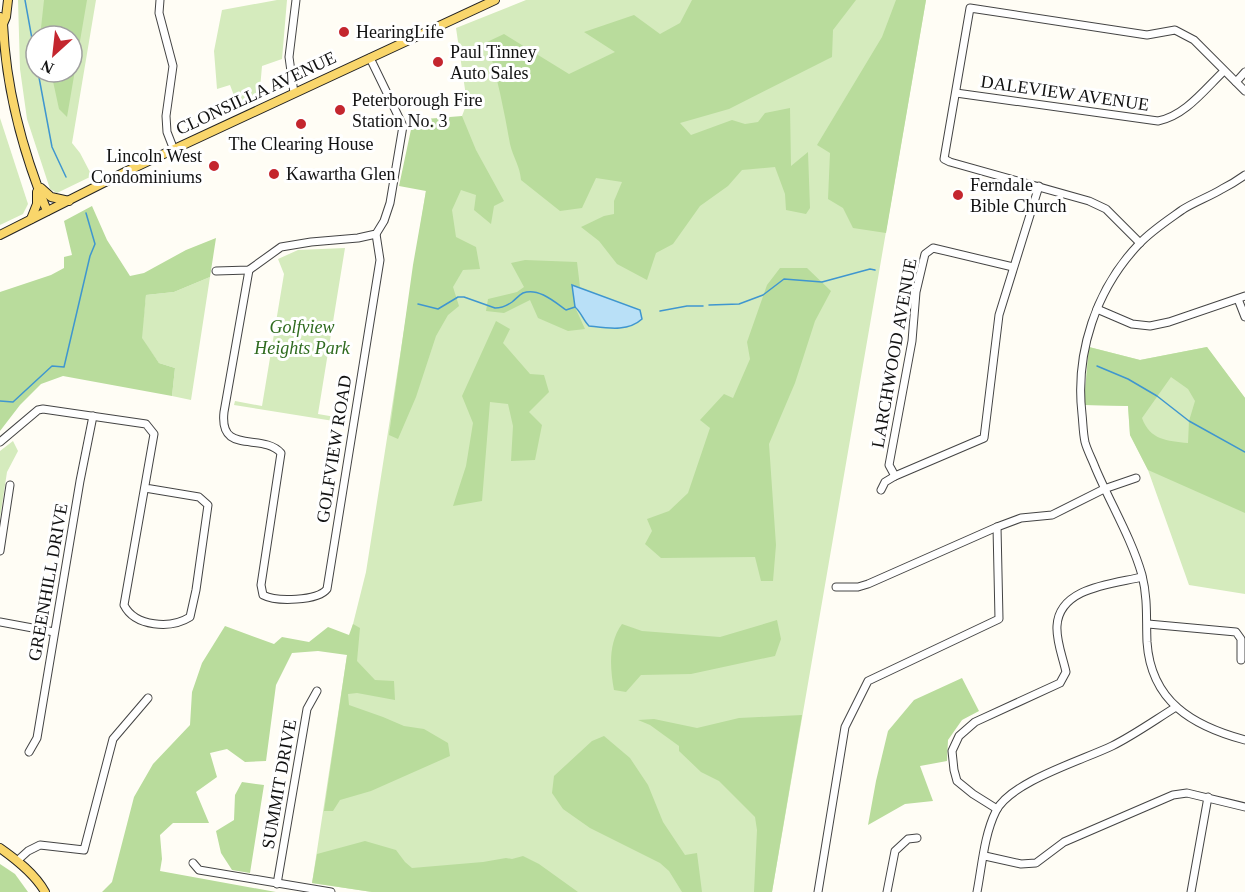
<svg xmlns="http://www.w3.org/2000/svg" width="1245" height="892" viewBox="0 0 1245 892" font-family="'Times New Roman',serif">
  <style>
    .green { fill: #d5ebbd; fill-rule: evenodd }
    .forest { fill: #b9dc9c; fill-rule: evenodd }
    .water { fill: #b9e0f7; stroke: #3f96cf; stroke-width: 1.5 }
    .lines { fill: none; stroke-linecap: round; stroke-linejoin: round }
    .stream { stroke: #3f96cf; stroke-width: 1.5 }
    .minor-casing { stroke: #444; stroke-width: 9 }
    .major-casing { stroke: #222; stroke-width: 10 }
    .minor { stroke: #fff; stroke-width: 7 }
    .major { stroke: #f9d66b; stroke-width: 8 }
    .poi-dot { fill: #c4262e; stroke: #fff; stroke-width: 2 }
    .labels { text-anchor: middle; stroke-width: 6; stroke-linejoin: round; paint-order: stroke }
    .poi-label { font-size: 18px; fill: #111; stroke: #fff; text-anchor: start }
    .street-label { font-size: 18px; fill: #111; stroke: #fff }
    .park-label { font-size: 18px; font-style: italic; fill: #2f6b1f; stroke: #fff }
  </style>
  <rect width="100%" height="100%" fill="#fffdf5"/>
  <!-- green -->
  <g class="green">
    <path d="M18 0H96L72 143 80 153 92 176 57 193 50 189 27 119 20 69ZM36 36H72V72H36Z"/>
    <path d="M277 0H287L282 59 262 66 259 100 239 109 230 85 217 89 214 51 222 10Z"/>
    <path d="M526 0H926L772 892H372L312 883 350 636 366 572 426 190 462 116 467 103 456 28Z"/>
    <path d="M0 118 28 204 23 214 0 225Z"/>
    <path d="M345 248 318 414 347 419 346 423 234 405 235 401 262 406 284 274 278 259 298 250Z"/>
    <path d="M210 277 191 400 172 396 175 368 159 363 141 338 146 295 174 292Z"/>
    <path d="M1089 347 1140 360 1207 347 1245 398V594L1189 585 1148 470 1130 435 1128 406 1085 405V391Z"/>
    <path d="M13 441 18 451 7 472 0 518V451Z"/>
  </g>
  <!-- forest -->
  <g class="forest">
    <path d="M44 0H87L67 117 59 109 51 72H72V36H43L41 28Z"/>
    <path d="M692 0H856L833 30 832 57 729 109 680 123 691 135 732 120 745 124 758 122 765 113 790 108 791 166 808 152 810 208 806 214 786 210 785 194 775 167 742 170 728 186 700 206 673 244 656 253 647 280 617 264 599 241 581 227 604 216 614 214V201L622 182 596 178 582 208 560 211 521 180C520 166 513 157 510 144 504 110 497 76 487 42L504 34 569 74 615 52 584 32 634 15 660 34 680 23Z"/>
    <path d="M896 0H926L886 233 853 228 843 208 828 199 830 153 817 145 882 37Z"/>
    <path d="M462 116 476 150 504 201 494 206 491 224 474 210 476 195 461 190 452 210 456 237 476 247 480 269 463 270 453 287 459 306 448 315 436 336 416 397 398 439 389 435 413 265 426 191 399 186 413 120Z"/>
    <path d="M92 206 107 240 130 276 144 273 186 250 216 238 210 277 174 292 146 295 142 338 159 363 175 368 172 396 63 376 41 384 20 405 0 431V292L51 275 64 268V257L72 255 64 221Z"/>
    <path d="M525 260 577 262 580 287 572 285 575 307 585 329 568 331 538 318 530 300 504 313 486 311 488 299 517 292 524 287 511 263Z"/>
    <path d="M780 268H807L831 291 815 321 795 383 769 444 776 545 773 581H761L755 557 661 558 645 544 652 531 647 519 669 511 688 493 710 428 700 420 724 394 733 398 750 359 747 342 767 285Z"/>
    <path d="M496 321 510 329 503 343 530 374 544 375 549 392 529 412 542 425 535 460 511 461 513 426 508 404 490 402 482 501 453 506 466 466 473 423 462 396Z"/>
    <path d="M1089 347 1140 360 1207 347 1245 398V513L1148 470 1130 435 1128 406 1085 405V391ZM1171 377 1188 389 1195 401 1189 421 1188 443C1167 441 1150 440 1142 418Z"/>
    <path d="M777 620 781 639 775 656 691 674 641 675 626 692 614 690C610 668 608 643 622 624L642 631 720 637Z"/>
    <path d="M353 624 360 628 357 661 375 680 394 681 395 700 357 693 348 694 349 705 383 717 404 726 424 729 448 743 450 756 371 791 340 800 333 811H324L347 655 318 651 292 653 276 685 266 761 245 762 227 749 210 753 217 777 196 792 209 823H173L160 835 162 859 160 871 276 892H102L112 882 134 797 153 764 190 725 192 692 202 663 225 626 274 644 282 637 309 642 328 627 349 635Z"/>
    <path d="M962 678 979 711 962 720 948 740 947 761 920 766 933 801 905 804 868 825 876 781 888 731 914 700Z"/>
    <path d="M802 715 772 892H754L757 830 755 817 719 781 701 772 679 751V746L650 725 638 720 654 719 697 728 739 718Z"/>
    <path d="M604 736 630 758 648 785 663 822 685 855 697 853 702 892H682L669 871 660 863 590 828 563 809 552 793 554 776 592 741Z"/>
    <path d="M242 782 264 785 250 873 232 870 221 853 216 831 234 820 235 795Z"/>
    <path d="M365 841 396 850 405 862 412 868 483 862 506 858 512 859 523 856 539 864 578 892H372L312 883 317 854Z"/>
    <path d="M0 864 15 874 28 892H0Z"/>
  </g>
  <!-- water -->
  <path class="water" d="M572 285 640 310 642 319C628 332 607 328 589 326 583 320 581 312 575 307Z"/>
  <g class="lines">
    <!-- stream -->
    <g class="stream">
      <path d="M25 0 36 61"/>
      <path d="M38 72 52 147 66 177"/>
      <path d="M418 304 438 309 458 297H464L495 308C502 308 506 306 512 302 516 299 519 295 523 293 538 287 555 302 566 310L575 307"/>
      <path d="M709 305 739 304 763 295 784 279 822 282 870 269 875 270"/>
      <path d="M660 311 687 306H703"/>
      <path d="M1097 366 1128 379 1157 396 1189 421 1245 452"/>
      <path d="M0 401 13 402 52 366 64 367 90 256 95 244 86 213"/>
    </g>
    <defs>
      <g id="minor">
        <path d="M160 0 159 13 173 66 166 116 167 132 174 150"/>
        <path d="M1236 82 1245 72"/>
        <path d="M294 93 289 57 296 0"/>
        <path d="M956 93 1158 121C1185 116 1205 89 1224 71"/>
        <path d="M1245 175C1238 180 1230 185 1222 189 1209 197 1194 202 1182 210 1168 220 1151 231 1139 244 1096 289 1075 353 1082 414 1083 423 1083 433 1085 442 1087 450 1092 459 1095 467 1110 503 1131 537 1142 575 1148 599 1146 619 1147 642 1151 702 1193 726 1245 740"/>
        <path d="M1140 243 1106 209 1089 201 950 162 944 159 970 8 1147 35 1175 30 1194 40 1245 91"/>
        <path d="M249 270 224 412C219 456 262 432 281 453L261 585 263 595C276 602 318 601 327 589L380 260 376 234"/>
        <path d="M216 271 249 270 281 247 311 242 358 238 376 234 384 221 390 203 403 126 370 58"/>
        <path d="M1238 299 1245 317"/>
        <path d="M1097 309 1132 324 1150 326 1169 322 1245 296"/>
        <path d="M0 442 38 410 43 409 146 424 154 434 124 605C135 627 171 629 190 617L196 590 208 505 199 497 145 488"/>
        <path d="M895 476 889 465 912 341 916 292 925 254 933 248 1013 267"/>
        <path d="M881 490 885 482 895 476 984 438 999 315 1039 186"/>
        <path d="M0 551 10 485"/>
        <path d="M836 587H858L868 584 997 527 1021 518 1052 515 1104 489 1136 478"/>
        <path d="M0 622 54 632"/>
        <path d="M1148 624 1236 632 1241 639V660"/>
        <path d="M29 752 37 738 80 481 93 416"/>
        <path d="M997 809 973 794 957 781 954 770 952 751 959 736 975 722 1060 683 1066 672C1063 658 1056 641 1057 626 1059 587 1113 584 1142 577"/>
        <path d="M985 856 1021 864 1036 863 1064 842 1173 795 1187 793 1245 807"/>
        <path d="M17 861 28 851 40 845 84 850 113 739 148 698"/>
        <path d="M193 863 199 870 331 892"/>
        <path d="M277 884 307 709 317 691"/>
        <path d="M818 892 845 727 868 681 999 619 997 527"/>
        <path d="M887 892 895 851 908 839 917 838"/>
        <path d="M977 892C982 866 984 835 996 811 1010 782 1083 760 1112 746 1134 735 1155 720 1176 707"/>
        <path d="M1191 892 1208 797"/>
      </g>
      <g id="major">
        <path d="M0 17 3 24C6 89 22 150 47 211"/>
        <path d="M3 24 6 17 8 0"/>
        <path d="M41 188 51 197 69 201"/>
        <path d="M31 219 37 204V192"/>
        <path d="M0 235 125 172 495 0"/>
        <path d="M0 848C17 860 35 874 45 892"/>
      </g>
    </defs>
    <!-- minor casing -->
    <use href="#minor" class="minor-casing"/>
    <!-- major casing -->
    <use href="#major" class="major-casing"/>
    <!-- minor -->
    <use href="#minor" class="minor"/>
    <!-- major -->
    <use href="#major" class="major"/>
  </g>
  <!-- markers -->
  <g class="poi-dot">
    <circle cx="344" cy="32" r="6"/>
    <circle cx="438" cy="62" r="6"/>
    <circle cx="340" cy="110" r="6"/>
    <circle cx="301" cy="124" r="6"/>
    <circle cx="214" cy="166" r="6"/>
    <circle cx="274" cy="174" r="6"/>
    <circle cx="958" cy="195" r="6"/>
  </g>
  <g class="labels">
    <!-- poi labels -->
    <g class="poi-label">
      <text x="356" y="38">HearingLife</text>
      <text x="450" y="58">Paul Tinney<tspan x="450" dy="21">Auto Sales</tspan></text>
      <text x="352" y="106">Peterborough Fire<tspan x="352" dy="21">Station No. 3</tspan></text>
      <text x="301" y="150" text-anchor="middle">The Clearing House</text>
      <text x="202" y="162" text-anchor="end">Lincoln West<tspan x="202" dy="21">Condominiums</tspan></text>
      <text x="286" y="180">Kawartha Glen</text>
      <text x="970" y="191">Ferndale<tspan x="970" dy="21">Bible Church</tspan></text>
    </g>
    <!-- street labels -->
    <g class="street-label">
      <text transform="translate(256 93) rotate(-25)" y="6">CLONSILLA AVENUE</text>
      <text transform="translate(1065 93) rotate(8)" y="6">DALEVIEW AVENUE</text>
      <text transform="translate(894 353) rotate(-80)" y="6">LARCHWOOD AVENUE</text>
      <text transform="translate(334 449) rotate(-81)" y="6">GOLFVIEW ROAD</text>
      <text transform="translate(48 582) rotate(-80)" y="6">GREENHILL DRIVE</text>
      <text transform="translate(279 784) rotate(-80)" y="6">SUMMIT DRIVE</text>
    </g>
    <!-- park labels -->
    <g class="park-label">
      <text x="302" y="333">Golfview<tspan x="302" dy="21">Heights Park</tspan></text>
    </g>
  </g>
  <!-- north arrow -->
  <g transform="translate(54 54) rotate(207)"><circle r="28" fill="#ffffff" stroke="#a0a0a0" stroke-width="1.5"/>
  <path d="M0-4.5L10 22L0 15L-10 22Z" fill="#c4262e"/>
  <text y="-9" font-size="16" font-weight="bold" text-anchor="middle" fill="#111111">N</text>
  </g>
</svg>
